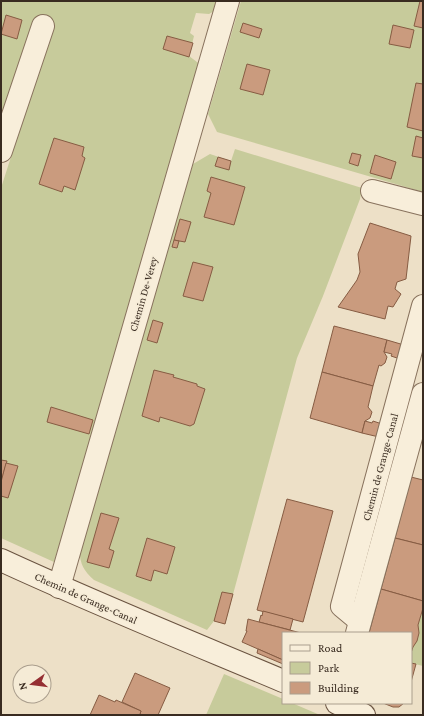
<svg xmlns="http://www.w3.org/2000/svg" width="424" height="716" viewBox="0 0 424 716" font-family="'Crimson Pro',serif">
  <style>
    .green { fill: #c7cb9b }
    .building { fill: #ca9b7e; stroke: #865c43 }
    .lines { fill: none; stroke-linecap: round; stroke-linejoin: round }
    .street-casing { stroke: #88725d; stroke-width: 24 }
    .secondary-casing { stroke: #6a5340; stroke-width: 24 }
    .street { stroke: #f8eeda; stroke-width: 22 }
    .secondary { stroke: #f8eeda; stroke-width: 22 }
    .labels { text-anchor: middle; stroke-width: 3; stroke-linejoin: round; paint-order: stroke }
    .street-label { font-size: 11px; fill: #392b20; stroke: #f5ebd6 }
  </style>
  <rect width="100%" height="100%" fill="#ede0c7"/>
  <!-- green -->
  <g class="green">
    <path d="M1 1H219L216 10 209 14 196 13 190 33 194 36 189 56 201 65 98 416 54 562 1 538V188L54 23 36 17 1 125Z"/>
    <path d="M241 1H423V192L217 132 208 114Z"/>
    <path d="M235 149 362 188 360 199 323 296 297 358 225 624 214 621 207 630 94 580C83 570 81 565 79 551L193 164 210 154 231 161Z"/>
    <path d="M423 608V666L411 663V653L413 647 417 641 419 633 418 625Z"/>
    <path d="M224 674 283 699V703H292L320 715H206Z"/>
  </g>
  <!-- building -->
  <g class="building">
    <path d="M420 1H423V28L414 26Z"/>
    <path d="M6 15 22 20 17 39 1 34Z"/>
    <path d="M243 23 262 29 259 38 240 32Z"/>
    <path d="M393 25 414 30 410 48 389 44Z"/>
    <path d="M167 36 193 43 189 57 163 49Z"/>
    <path d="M247 64 270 70 263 95 240 89Z"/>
    <path d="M416 83 423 84V131L407 127Z"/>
    <path d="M416 136 423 138V158L412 156Z"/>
    <path d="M54 138 84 147 82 156 85 158 75 190 64 186 62 192 39 184Z"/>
    <path d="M352 153 361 155 358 166 349 163Z"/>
    <path d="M375 155 396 162 391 179 370 173Z"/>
    <path d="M218 157 231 161 229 170 215 166Z"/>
    <path d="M211 177 245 187 234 225 204 217 211 193 207 191Z"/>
    <path d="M180 219 191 222 185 242 174 240Z"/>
    <path d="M370 223 411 236 406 279 397 282 395 289 401 294 393 307 388 306 385 319 338 307 357 280 360 272 358 254Z"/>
    <path d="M174 240 179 241 177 248 172 247Z"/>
    <path d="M193 262 213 267 203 301 183 296Z"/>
    <path d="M153 320 163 323 157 343 147 340Z"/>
    <path d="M334 326 387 340 384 352 387 357 385 363 381 366 379 365 373 386 322 372Z"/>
    <path d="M387 340 404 345 400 359 391 356 392 354 384 352Z"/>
    <path d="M154 370 174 375 173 377 197 384V386L205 389 194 424 190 426 160 417 159 422 142 416Z"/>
    <path d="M322 372 373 386 368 407 372 412 370 418 365 421 362 433 310 418Z"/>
    <path d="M51 407 93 420 89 434 47 422Z"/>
    <path d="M365 421 372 423 373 421 382 424 379 437 362 433Z"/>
    <path d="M1 460 7 461 1 482Z"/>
    <path d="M6 463 18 466 8 498 1 496V482Z"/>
    <path d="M411 477 423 480V545L395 538Z"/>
    <path d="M287 499 333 511 303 622 257 610Z"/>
    <path d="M101 513 119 518 109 549 114 551 109 568 87 562Z"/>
    <path d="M147 538 175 547 167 574 154 570 151 581 136 576Z"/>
    <path d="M395 538 423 545V601L381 589Z"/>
    <path d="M381 589 423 601V608L418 625 419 633 417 641 413 647 411 653V633H369Z"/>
    <path d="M222 592 233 594 225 624 214 621Z"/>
    <path d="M263 611 293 619 290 630 259 622 261 615 262 616Z"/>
    <path d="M248 619 259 622 301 633H283V660L242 642 247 631H246Z"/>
    <path d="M258 649 283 660V664L257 653Z"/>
    <path d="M411 663 416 664 411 682Z"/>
    <path d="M135 673 170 688 158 715H143L140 714 141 711 122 702Z"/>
    <path d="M99 695 115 702 116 700 141 711 140 714 143 715H90Z"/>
    <path d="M383 703H404L399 707H393Z"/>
  </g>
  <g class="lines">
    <defs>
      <g id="street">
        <path d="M1 151 43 26"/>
        <path d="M372 191 423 204"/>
        <path d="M59 587 191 129 228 1"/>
        <path d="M360 621 342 606 423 306"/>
        <path d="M357 633 423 394"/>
      </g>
      <g id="secondary">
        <path d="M1 560C94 603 188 641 283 681"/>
        <path d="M337 703 364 715"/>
      </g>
    </defs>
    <!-- street casing -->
    <use href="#street" class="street-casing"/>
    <!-- secondary casing -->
    <use href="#secondary" class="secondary-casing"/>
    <!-- street -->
    <use href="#street" class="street"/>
    <!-- secondary -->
    <use href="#secondary" class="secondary"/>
  </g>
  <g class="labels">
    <!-- street labels -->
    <g class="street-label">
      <text transform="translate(143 294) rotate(-74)" y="4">Chemin De-Verey</text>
      <text transform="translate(380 467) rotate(-75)" y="4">Chemin de Grange-Canal</text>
      <text transform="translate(86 598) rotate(24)" y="4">Chemin de Grange-Canal</text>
    </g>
  </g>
  <!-- border -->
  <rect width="424" height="716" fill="none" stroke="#392b20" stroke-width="4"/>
  <!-- legend -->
  <rect x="282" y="632" width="130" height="72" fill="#f5ebd6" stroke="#aa9e8d"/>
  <rect x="290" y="645" width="20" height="6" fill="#f8eeda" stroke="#aa9e8d"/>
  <text x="318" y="652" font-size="12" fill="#392b20">Road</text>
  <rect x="290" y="662" width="20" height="12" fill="#c7cb9b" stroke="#aa9e8d"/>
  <text x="318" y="672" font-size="12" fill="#392b20">Park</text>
  <rect x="290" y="682" width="20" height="12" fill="#ca9b7e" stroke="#aa9e8d"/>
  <text x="318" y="692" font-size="12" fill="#392b20">Building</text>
  <!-- north arrow -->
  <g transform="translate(32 684) rotate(256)"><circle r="19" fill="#f5ebd6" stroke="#aa9e8d"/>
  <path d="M0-3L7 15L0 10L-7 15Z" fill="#952f33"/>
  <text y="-6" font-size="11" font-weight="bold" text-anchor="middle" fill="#392b20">N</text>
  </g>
</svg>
